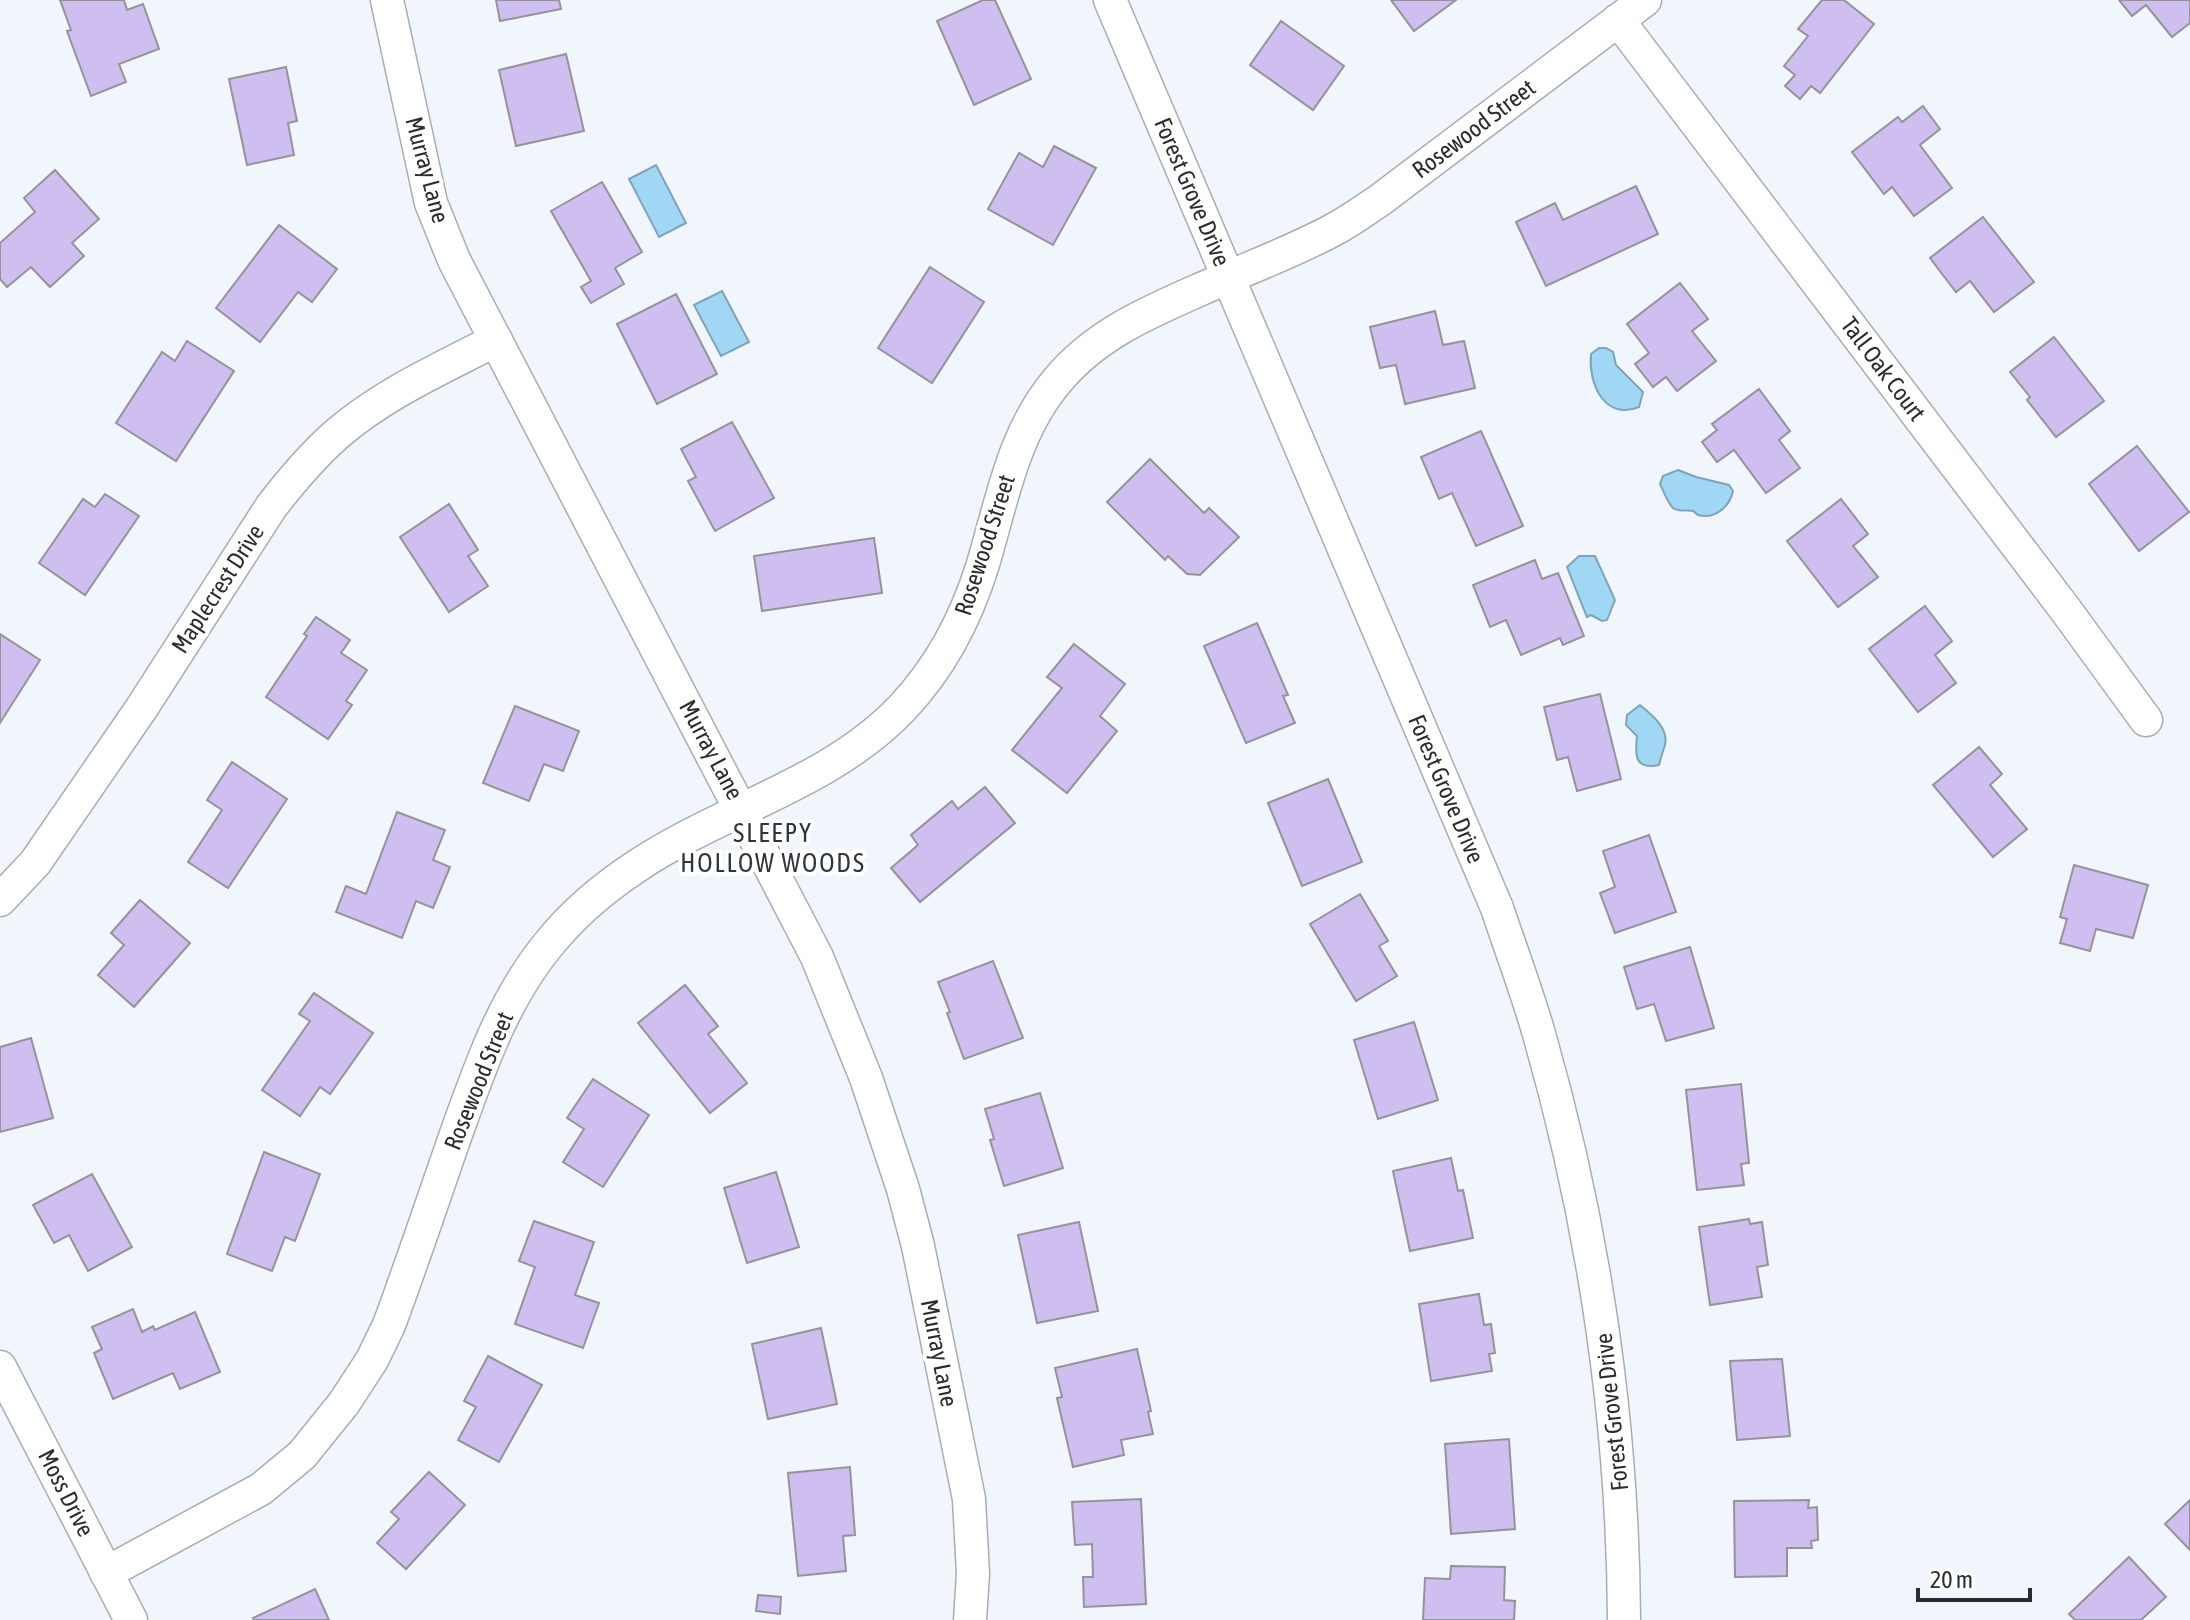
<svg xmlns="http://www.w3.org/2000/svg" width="2190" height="1620" viewBox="0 0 2190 1620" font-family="'Asap Condensed',sans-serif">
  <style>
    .water { fill: #a0d7f5; stroke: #7da4b9; stroke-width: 2 }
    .building { fill: #cfbff1; stroke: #959399; stroke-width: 2 }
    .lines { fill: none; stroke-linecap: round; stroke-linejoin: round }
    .street-casing { stroke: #a9adb3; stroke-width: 35 }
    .street { stroke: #fff; stroke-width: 32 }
    .labels { text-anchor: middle; stroke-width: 8; stroke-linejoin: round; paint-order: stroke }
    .street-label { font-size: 24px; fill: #2a2c2e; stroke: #fff }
    .neighbourhood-label { font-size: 26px; letter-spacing: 2px; fill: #313439; stroke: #fff }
  </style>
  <rect width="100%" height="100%" fill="#f1f5fc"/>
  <!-- water -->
  <g class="water">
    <path d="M656 165 686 223 659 237 629 179Z"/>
    <path d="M722 291 749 342 721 356 694 305Z"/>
    <path d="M1599 348H1606L1613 352 1616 365 1643 392 1639 407C1605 421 1588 384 1591 354Z"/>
    <path d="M1678 470 1696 477 1729 485 1733 491C1730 506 1715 520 1698 515 1696 514 1695 512 1693 511 1685 509 1680 513 1673 508 1667 502 1664 492 1660 484L1663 476Z"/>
    <path d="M1579 556H1595L1615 600 1607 620 1602 621 1591 615 1587 617 1567 567Z"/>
    <path d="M1640 705C1651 714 1669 728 1665 745 1663 751 1661 757 1659 765 1634 770 1635 755 1637 736L1626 725 1627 715Z"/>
  </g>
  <!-- building -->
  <g class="building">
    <path d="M60 0H124L127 10 143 4 159 49 119 64 126 82 91 96 67 31 71 30Z"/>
    <path d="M496 0H559L561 9 500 21Z"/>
    <path d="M983 0H995L1031 79 974 105 937 21Z"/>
    <path d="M1391 0H1456L1414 31Z"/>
    <path d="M1822 0H1844L1874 24 1820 93 1811 86 1800 99 1785 86 1795 75 1784 66 1808 36 1798 29Z"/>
    <path d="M2119 0H2190V23L2172 37 2146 5 2132 16Z"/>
    <path d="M1281 21 1344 66 1313 110 1250 65Z"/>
    <path d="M566 54 584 131 516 146 499 70Z"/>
    <path d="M286 67 297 121 288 123 294 155 247 165 229 79Z"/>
    <path d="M1923 106 1940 129 1920 145 1952 188 1914 216 1892 187 1884 194 1852 152 1898 117 1902 122Z"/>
    <path d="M1054 146 1096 168 1053 245 988 209 1019 153 1043 167Z"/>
    <path d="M55 170 99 219 72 243 84 256 50 287 31 267 7 287 0 279V243L35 212 24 198Z"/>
    <path d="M602 182 642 252 615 268 624 284 591 303 581 287 591 281 551 211Z"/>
    <path d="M1636 186 1658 234 1546 286 1516 222 1555 203 1563 220Z"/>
    <path d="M1983 217 2034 282 1994 312 1970 281 1956 292 1930 258Z"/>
    <path d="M279 225 337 269 312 302 298 292 260 342 216 308Z"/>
    <path d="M930 267 984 302 932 383 878 348Z"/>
    <path d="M1680 283 1708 319 1692 331 1716 361 1677 391 1666 377 1653 387 1635 364 1649 353 1627 324Z"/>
    <path d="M676 294 717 374 657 404 617 324Z"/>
    <path d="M1435 311 1443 345 1464 341 1475 388 1405 404 1396 365 1380 368 1370 327Z"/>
    <path d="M2054 337 2104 401 2056 437 2027 400 2030 397 2010 372Z"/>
    <path d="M187 341 234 371 176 461 116 423 162 352 175 361Z"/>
    <path d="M1759 389 1790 431 1779 440 1800 468 1766 493 1734 450 1717 462 1702 442 1717 430 1712 424Z"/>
    <path d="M732 422 774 498 715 531 688 481 696 477 681 449Z"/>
    <path d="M1481 431 1523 526 1476 546 1452 493 1439 499 1421 457Z"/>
    <path d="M2137 446 2189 512 2139 551 2089 484Z"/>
    <path d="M1150 459 1204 513 1209 508 1239 537 1200 575 1187 574 1168 556 1165 560 1107 502Z"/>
    <path d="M105 494 139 516 85 595 39 563 83 499 95 507Z"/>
    <path d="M1841 499 1868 534 1853 546 1878 577 1838 607 1787 541Z"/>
    <path d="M449 504 478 550 468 556 488 586 449 612 400 537Z"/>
    <path d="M874 538 882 593 762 611 754 556Z"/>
    <path d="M1535 560 1542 579 1558 573 1584 636 1563 645 1560 638 1521 655 1506 620 1490 627 1473 585Z"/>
    <path d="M1925 606 1952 641 1935 655 1956 683 1918 712 1869 649Z"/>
    <path d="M316 617 350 640 341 653 367 670 346 701 352 705 328 739 266 697 307 636 304 634Z"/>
    <path d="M1257 623 1288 695 1283 696 1295 723 1246 743 1204 646Z"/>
    <path d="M0 634 40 660 0 723Z"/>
    <path d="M1074 644 1125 684 1100 716 1117 731 1067 793 1012 750 1062 688 1047 677Z"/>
    <path d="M1600 694 1621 779 1577 791 1568 757 1557 760 1544 707Z"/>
    <path d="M515 706 579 731 563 771 544 764 529 801 483 783Z"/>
    <path d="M1979 747 2002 774 1990 785 2027 829 1993 857 1933 785Z"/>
    <path d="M232 762 287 799 228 888 188 862 222 810 207 800Z"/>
    <path d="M1328 779 1362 862 1302 886 1268 803Z"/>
    <path d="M985 787 1015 823 920 902 891 868 918 845 911 835 952 801 958 809Z"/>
    <path d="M397 812 445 830 433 860 450 867 433 908 416 901 402 938 336 912 346 886 366 894Z"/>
    <path d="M1649 835 1676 912 1615 933 1600 893 1615 887 1603 851Z"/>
    <path d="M2074 865 2148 885 2133 938 2096 929 2090 951 2060 943 2067 919 2060 917Z"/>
    <path d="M1360 894 1388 941 1379 946 1397 976 1356 1001 1310 924Z"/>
    <path d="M140 900 190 943 134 1007 98 975 124 945 111 933Z"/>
    <path d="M1690 947 1714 1028 1666 1041 1654 1004 1637 1009 1624 967Z"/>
    <path d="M993 961 1023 1038 964 1059 947 1013 950 1012 938 982Z"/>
    <path d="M685 985 718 1026 708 1034 747 1083 710 1113 638 1023Z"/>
    <path d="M314 993 373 1033 330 1094 320 1087 300 1116 262 1090 310 1021 299 1014Z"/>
    <path d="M1414 1022 1438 1100 1378 1119 1354 1040Z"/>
    <path d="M31 1038 53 1118 0 1132V1047Z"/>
    <path d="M593 1079 649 1115 603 1187 563 1162 584 1129 567 1118Z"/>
    <path d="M1741 1084 1749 1163 1741 1164 1744 1185 1697 1190 1686 1090Z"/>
    <path d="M1040 1093 1063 1168 1004 1186 990 1140 994 1139 985 1109Z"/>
    <path d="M264 1152 320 1174 295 1241 285 1237 272 1271 227 1254Z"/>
    <path d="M1451 1158 1458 1191 1463 1190 1473 1238 1410 1251 1393 1171Z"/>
    <path d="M776 1172 799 1247 747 1263 724 1188Z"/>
    <path d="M92 1174 132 1247 88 1271 69 1235 54 1243 33 1205Z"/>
    <path d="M1749 1219 1750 1224 1762 1222 1768 1265 1757 1267 1762 1297 1710 1305 1699 1227Z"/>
    <path d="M534 1221 594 1242 575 1295 599 1303 583 1348 515 1324 535 1267 519 1261Z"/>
    <path d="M1079 1222 1098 1311 1037 1323 1018 1235Z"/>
    <path d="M1479 1294 1484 1325 1491 1324 1495 1353 1489 1354 1492 1371 1431 1381 1419 1304Z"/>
    <path d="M133 1309 142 1332 153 1326 155 1330 195 1312 220 1372 180 1389 173 1373 113 1399 94 1353 102 1349 92 1327Z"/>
    <path d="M821 1328 837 1404 768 1419 752 1344Z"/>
    <path d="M1137 1349 1151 1411 1148 1412 1153 1434 1121 1440 1124 1455 1073 1467 1057 1398 1062 1397 1055 1368Z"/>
    <path d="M488 1356 542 1385 499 1462 458 1440 476 1407 464 1401Z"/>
    <path d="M1782 1359 1790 1436 1737 1440 1730 1361Z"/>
    <path d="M1509 1439 1515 1529 1451 1534 1445 1444Z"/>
    <path d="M850 1467 855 1535 843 1536 846 1571 798 1576 788 1473Z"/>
    <path d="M429 1472 465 1505 406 1569 377 1543 399 1519 391 1512Z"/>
    <path d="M1141 1499 1146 1604 1084 1607 1083 1577H1093L1092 1544 1075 1545 1072 1502Z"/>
    <path d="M1809 1500 1808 1508 1817 1507 1818 1540 1811 1541 1812 1548H1787V1576L1735 1577 1734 1501Z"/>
    <path d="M2190 1500V1550L2165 1524Z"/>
    <path d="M2129 1557 2166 1597 2141 1620H2075L2069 1614Z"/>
    <path d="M1451 1566 1505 1567 1504 1600 1515 1601 1514 1620H1423L1425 1578 1450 1579Z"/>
    <path d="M315 1589 329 1620H254L253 1618Z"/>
    <path d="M758 1595 781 1597 780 1614 756 1611Z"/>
  </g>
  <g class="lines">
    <defs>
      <g id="street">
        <path d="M387 0 431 203 454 260 817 957 866 1078 903 1189 918 1246 969 1499 973 1574 970 1620"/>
        <path d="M1110 0 1497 908C1511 950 1527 992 1539 1034 1594 1226 1623 1421 1624 1620"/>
        <path d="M1618 20 2065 609 2146 720"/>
        <path d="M0 900 35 863 141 709 271 507C291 481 312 456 337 434 383 394 442 368 496 340"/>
        <path d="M0 1367 131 1620"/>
        <path d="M106 1573 261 1489 302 1455 344 1403 372 1360 389 1325C412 1263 433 1200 455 1137 479 1070 502 1001 548 945 572 915 605 887 637 866 722 809 830 784 902 708 940 668 967 616 983 564 1002 501 1013 433 1057 381 1099 330 1159 308 1217 282 1256 265 1296 250 1333 230 1350 221 1365 210 1380 200L1645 0"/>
      </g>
    </defs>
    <!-- street casing -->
    <use href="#street" class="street-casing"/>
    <!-- street -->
    <use href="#street" class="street"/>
  </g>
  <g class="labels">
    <!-- street labels -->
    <g class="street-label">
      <text transform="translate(1474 129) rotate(-37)" y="8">Rosewood Street</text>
      <text transform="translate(427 170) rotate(75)" y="8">Murray Lane</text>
      <text transform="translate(1192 192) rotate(67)" y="8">Forest Grove Drive</text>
      <text transform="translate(1883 369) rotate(53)" y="8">Tall Oak Court</text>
      <text transform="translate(985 545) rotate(-72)" y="8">Rosewood Street</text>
      <text transform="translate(218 589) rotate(-57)" y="8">Maplecrest Drive</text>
      <text transform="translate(711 750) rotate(62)" y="8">Murray Lane</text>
      <text transform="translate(1446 789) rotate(67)" y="8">Forest Grove Drive</text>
      <text transform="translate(479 1081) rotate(-68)" y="8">Rosewood Street</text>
      <text transform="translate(939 1353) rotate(79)" y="8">Murray Lane</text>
      <text transform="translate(1612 1412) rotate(-96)" y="8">Forest Grove Drive</text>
      <text transform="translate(66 1493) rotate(63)" y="8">Moss Drive</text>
    </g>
    <!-- neighbourhood labels -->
    <g class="neighbourhood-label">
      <text x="773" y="842">SLEEPY<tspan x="773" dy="30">HOLLOW WOODS</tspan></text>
    </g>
  </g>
  <!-- scale -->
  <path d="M1918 1588v12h112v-12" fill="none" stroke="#2a2c2e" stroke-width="4"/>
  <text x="1930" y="1588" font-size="24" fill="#2a2c2e" stroke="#ffffff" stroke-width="6" paint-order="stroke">20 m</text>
</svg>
